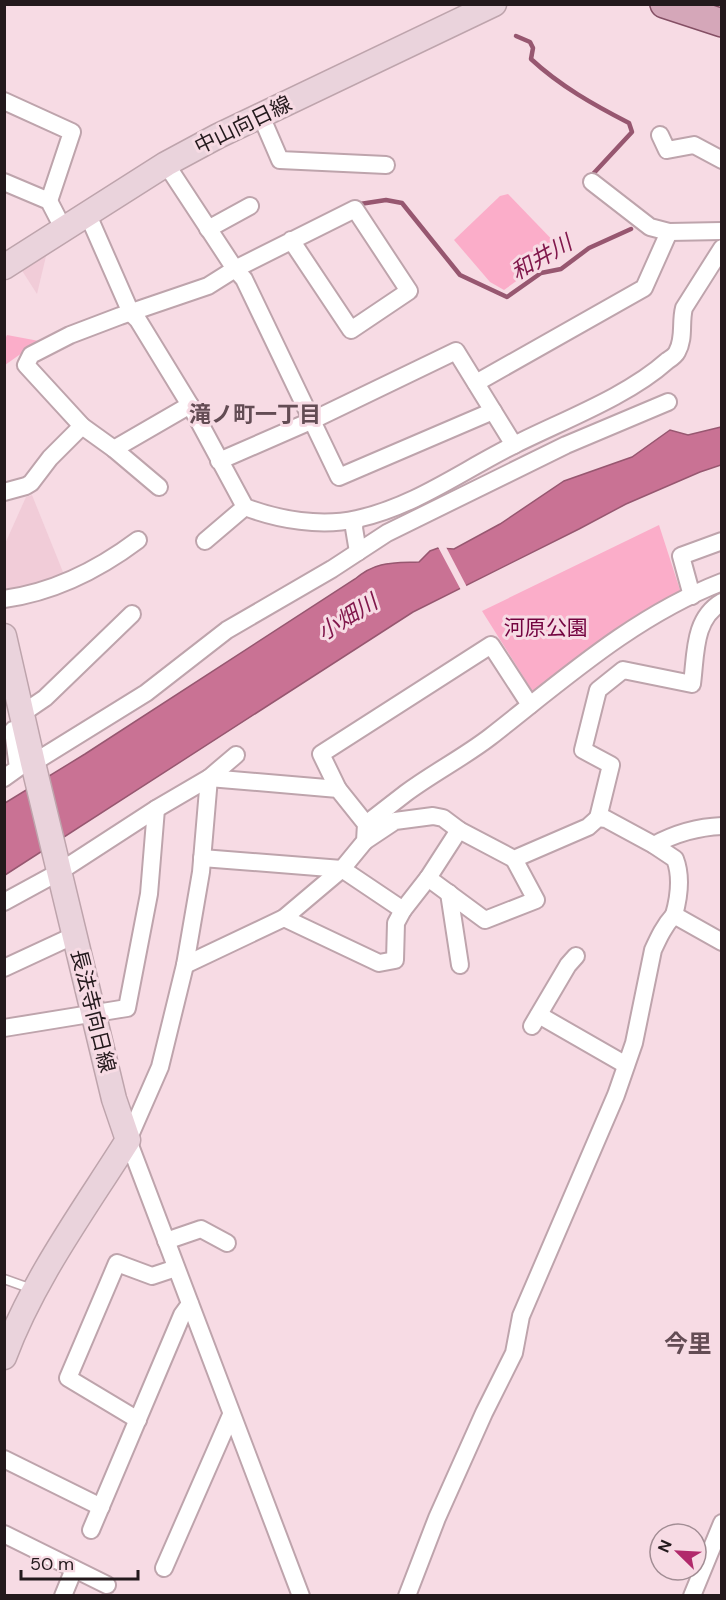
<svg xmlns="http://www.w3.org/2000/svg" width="726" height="1600" viewBox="0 0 726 1600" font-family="'DM Sans','Noto Sans JP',sans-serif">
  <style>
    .built { fill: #f1ccd8 }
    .green { fill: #fbadc9 }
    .water { fill: #c97294; stroke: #975770; stroke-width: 1.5 }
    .pier { fill: #f7dbe4 }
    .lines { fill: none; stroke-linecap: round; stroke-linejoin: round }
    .stream { stroke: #975770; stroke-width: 4.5 }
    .service-casing { stroke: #bea4ac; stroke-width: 11 }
    .minor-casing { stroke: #bea4ac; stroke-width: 20 }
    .secondary-casing { stroke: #bea4ac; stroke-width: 27 }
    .primary-casing { stroke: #844f64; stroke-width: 30 }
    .service { stroke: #fff; stroke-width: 8 }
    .minor { stroke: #fff; stroke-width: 16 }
    .secondary { stroke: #ead3dc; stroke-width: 24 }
    .primary { stroke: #d5a7b9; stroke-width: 27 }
    .labels { text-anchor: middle; stroke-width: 6; stroke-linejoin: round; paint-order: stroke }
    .street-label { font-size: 21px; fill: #23191c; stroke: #f7dbe4 }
    .park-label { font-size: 21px; fill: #730440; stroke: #f7dbe4 }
    .water-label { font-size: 22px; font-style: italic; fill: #81184c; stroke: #f7dbe4 }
    .neighbourhood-label { font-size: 22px; font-weight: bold; fill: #634c54; stroke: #f7dbe4 }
    .quarter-label { font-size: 24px; font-weight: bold; fill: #634c54; stroke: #f7dbe4 }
  </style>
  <rect width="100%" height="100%" fill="#f7dbe4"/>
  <!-- built -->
  <g class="built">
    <path d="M47 252 37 294 21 269Z"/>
    <path d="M32 495 65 577 4 592V546L26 497Z"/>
  </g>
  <!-- green -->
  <g class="green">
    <path d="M508 194 561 249 504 290 490 282 454 240 500 196Z"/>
    <path d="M7 335 39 341 5 365 4 341Z"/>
    <path d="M659 525 681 593 643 611 533 692 482 611Z"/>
  </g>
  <!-- water -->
  <path class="water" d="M721 427V465L700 472 626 504 579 529 413 612 5 875V803L85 754 355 579C376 561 392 563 419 562L430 551 438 548 454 549 500 524 564 481 632 457 670 430 688 435Z"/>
  <!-- pier -->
  <path class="pier" d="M437 545H445L468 589 462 592Z"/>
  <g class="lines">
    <!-- stream -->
    <g class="stream">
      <path d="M516 36 530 42 533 48 531 59C560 86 594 105 629 123L632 132 593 174"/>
      <path d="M360 204 386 200 402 203 460 275 507 297 541 273 561 269 589 248 631 229"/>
    </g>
    <defs>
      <path id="service" d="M4 1279 32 1289"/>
      <g id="minor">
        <path d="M4 101 72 132 49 201"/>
        <path d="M261 116 280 160 386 165"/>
        <path d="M660 135 667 150 694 145 722 160"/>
        <path d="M166 164 235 269 244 279 339 477 493 411"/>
        <path d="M4 182 49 201 64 230"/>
        <path d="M592 182 650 227 669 232 722 231"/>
        <path d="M88 215 131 313 138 320 190 405 245 507C279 520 321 527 357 519 416 506 463 470 516 444 564 420 628 396 667 361 670 359 675 356 677 352 685 338 680 323 684 308L722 248"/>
        <path d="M208 229 250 206"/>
        <path d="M476 383 644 288 669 232"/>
        <path d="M114 449 190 405"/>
        <path d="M219 461 313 420 456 351 514 445"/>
        <path d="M159 487 114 449 82 426 26 365 31 355 70 335 120 316 208 286 235 269 355 209 409 291 351 330 291 240"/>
        <path d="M4 492 26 486 31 483 50 458 82 426"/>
        <path d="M355 520 354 528 358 552"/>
        <path d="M205 541 245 507"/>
        <path d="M692 596 681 556 722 541"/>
        <path d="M4 599C55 592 98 570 138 540"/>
        <path d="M23 713 45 698 132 614"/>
        <path d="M236 755 209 778 201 872 185 965 160 1067 128 1140 301 1596"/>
        <path d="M33 763 146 693 227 630 332 569 387 533 566 445 668 402"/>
        <path d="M4 778 18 768 13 730"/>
        <path d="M338 789 321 754 491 645 530 705"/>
        <path d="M598 818 611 765 583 750 598 690 623 670 692 684C696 654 693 619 722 602"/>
        <path d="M366 824C380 813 393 803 406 793 433 773 464 757 490 737 563 680 634 616 722 582"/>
        <path d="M365 841 395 821 433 816 443 818 459 830 514 859 588 827 598 818 606 819 654 845 675 859C682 877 679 897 674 915"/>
        <path d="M654 845C676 833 697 827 722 826"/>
        <path d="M202 858 342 869 403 910 396 923 395 960 379 963 284 918"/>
        <path d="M428 878 485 920 536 900 514 859"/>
        <path d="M449 893 460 965"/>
        <path d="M4 902 59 872 156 809 209 778 338 789 366 824 365 841 342 869 284 918 185 965"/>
        <path d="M403 910 428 878 459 830"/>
        <path d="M4 968 75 935"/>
        <path d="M539 1015 626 1065"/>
        <path d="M532 1026 568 965 576 956"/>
        <path d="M4 1028 127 1008 149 894 156 809"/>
        <path d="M166 1241 201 1229 227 1243"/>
        <path d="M138 1420 68 1378 117 1263 152 1276 176 1268"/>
        <path d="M4 1459 101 1507"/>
        <path d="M91 1530 182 1315 190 1304"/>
        <path d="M4 1534 107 1585"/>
        <path d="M164 1568 231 1415"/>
        <path d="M63 1596 74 1569"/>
        <path d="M407 1596 437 1518 484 1413 514 1353 521 1316 616 1095 634 1043 653 950C659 937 664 926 674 915L722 942"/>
        <path d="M692 1596 722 1523"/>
      </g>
      <g id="secondary">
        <path d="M4 267 166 164 218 136 494 4"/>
        <path d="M4 636 33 763 114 1099 128 1140C84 1210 33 1279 4 1357"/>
      </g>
      <path id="primary" d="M664 4 722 23"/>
    </defs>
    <!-- service casing -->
    <use href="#service" class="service-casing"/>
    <!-- minor casing -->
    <use href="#minor" class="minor-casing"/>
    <!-- secondary casing -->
    <use href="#secondary" class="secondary-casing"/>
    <!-- primary casing -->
    <use href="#primary" class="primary-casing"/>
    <!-- service -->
    <use href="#service" class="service"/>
    <!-- minor -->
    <use href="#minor" class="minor"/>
    <!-- secondary -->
    <use href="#secondary" class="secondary"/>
    <!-- primary -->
    <use href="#primary" class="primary"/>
  </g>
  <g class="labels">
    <!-- street labels -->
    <g class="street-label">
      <text transform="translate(243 125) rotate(-26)" y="7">中山向日線</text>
      <text transform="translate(93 1011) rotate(76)" y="7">長法寺向日線</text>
    </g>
    <!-- park labels -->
    <g class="park-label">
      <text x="546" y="635">河原公園</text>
    </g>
    <!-- water labels -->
    <g class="water-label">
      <text transform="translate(541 257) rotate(-30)" y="8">和井川</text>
      <text transform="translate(347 617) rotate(-32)" y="8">小畑川</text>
    </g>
    <!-- neighbourhood labels -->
    <g class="neighbourhood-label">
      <text x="255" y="422">滝ノ町一丁目</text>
    </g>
    <!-- quarter labels -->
    <g class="quarter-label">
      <text x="688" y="1352">今里</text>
    </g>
  </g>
  <!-- border -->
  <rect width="726" height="1600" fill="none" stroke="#23191c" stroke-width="12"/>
  <!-- north arrow -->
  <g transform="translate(678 1552) rotate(294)"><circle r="28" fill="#f7dbe4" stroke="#a28d94" stroke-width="1.5"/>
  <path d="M0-4.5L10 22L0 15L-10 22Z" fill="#b1296b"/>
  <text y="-9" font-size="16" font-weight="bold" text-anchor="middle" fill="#23191c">N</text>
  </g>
  <!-- scale -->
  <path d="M21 1570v9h117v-9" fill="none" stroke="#23191c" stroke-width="3"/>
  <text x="30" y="1570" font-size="18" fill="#23191c" stroke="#f7dbe4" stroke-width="4.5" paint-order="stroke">50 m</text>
</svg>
